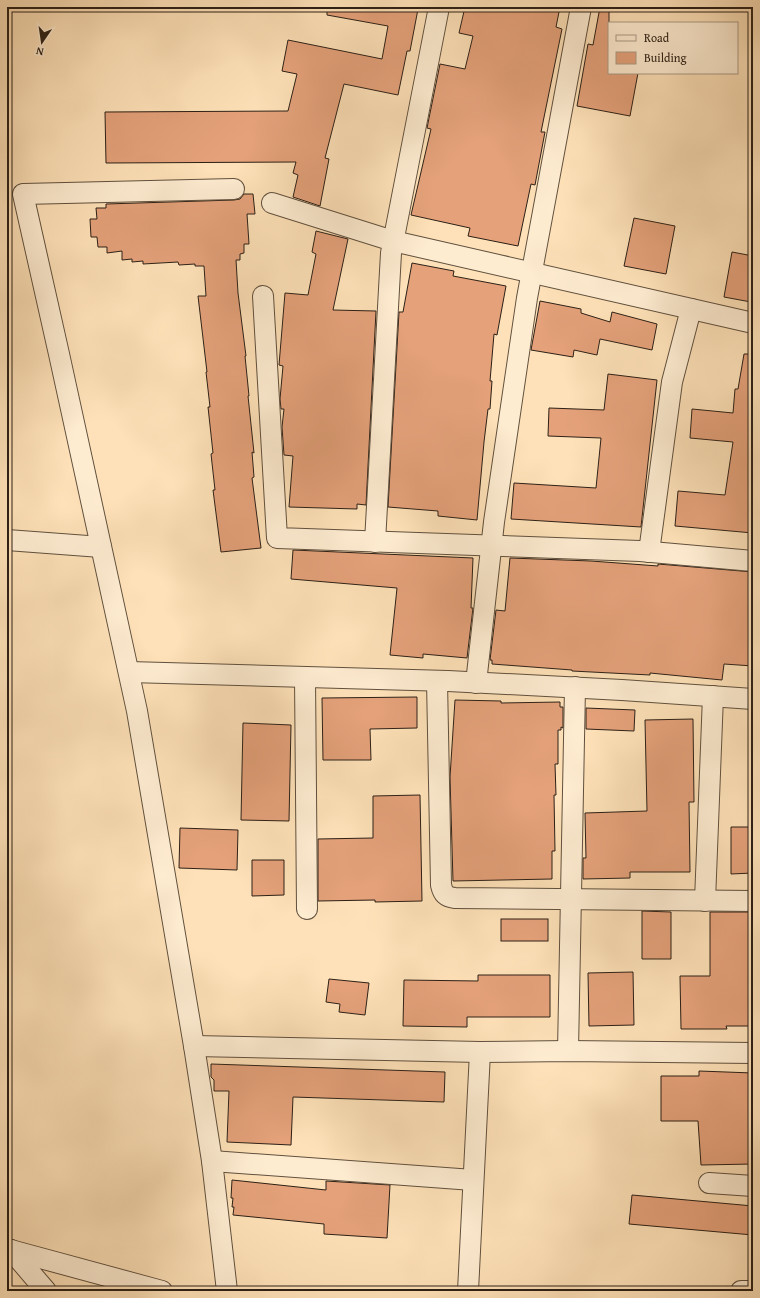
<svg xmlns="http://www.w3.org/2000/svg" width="760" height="1298" viewBox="0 0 760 1298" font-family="'Gentium Book Plus',serif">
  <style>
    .building { fill: #e4a17a; stroke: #2c2016 }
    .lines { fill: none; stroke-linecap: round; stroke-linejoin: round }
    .minor-casing { stroke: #60503e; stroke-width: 22 }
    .minor { stroke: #feecd1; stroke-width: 20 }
  </style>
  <rect width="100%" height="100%" fill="#fee1b8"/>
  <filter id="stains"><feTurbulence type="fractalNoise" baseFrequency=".005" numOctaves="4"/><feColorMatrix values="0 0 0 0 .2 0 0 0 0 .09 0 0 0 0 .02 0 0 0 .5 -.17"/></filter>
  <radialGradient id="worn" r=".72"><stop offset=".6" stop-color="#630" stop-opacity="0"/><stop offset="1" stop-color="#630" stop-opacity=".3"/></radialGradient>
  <!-- building -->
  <g class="building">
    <path d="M327 7H409L418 9 410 51H407L398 95 344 84 325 158 329 159 320 206 293 197 298 175 293 173 296 162 106 163 105 112 288 111 297 74 282 71 288 40 382 59 388 26 327 15Z"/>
    <path d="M465 7H560L556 27 562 29 541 132H545L535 185 531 184 518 246 468 236 470 228 411 215 431 129 427 128 440 64 465 69 473 36 459 33Z"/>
    <path d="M600 7H609V73H638L630 116 577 106 588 44 593 45Z"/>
    <path d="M244 194H253L255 214H247L249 244H244V253L240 254V260H236L238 293 246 356H245L249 396H248L254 453 252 452 254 477 252 478 261 548 221 552 213 490H215L211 454 213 453 208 407H210L206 372H207L198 296H206L204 266H195V264L179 265 178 262 143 264V261L132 262V259L122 260V251L107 253V247H98L97 237H91L90 219H97L96 208H106V204L234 200 240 199Z"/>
    <path d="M634 218 675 226 666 274 624 266Z"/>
    <path d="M316 231 348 239 333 310 376 311 366 505 357 504V509L289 507 293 456 284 455 282 427 284 409H281L280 399 283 366 279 365 285 293 308 295 316 254 312 252Z"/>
    <path d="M732 252 753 256V292L751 302 724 297Z"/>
    <path d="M412 263 454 271 453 276 506 286 497 335 494 334 490 381H492L490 409H488L484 442 477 520 438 516V511L388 507 399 312H403Z"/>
    <path d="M540 301 581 309V313L610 322 612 312 657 324 652 350 600 339 597 355 574 350 573 357 531 350Z"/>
    <path d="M744 354H753V533L675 526 678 491 725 495 733 442 690 438 692 409 733 413 735 389H738Z"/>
    <path d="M608 374 657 380 641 527 511 519 514 483 596 488 601 438 548 436 549 408 604 410Z"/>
    <path d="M293 550 473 558 471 608H473L467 658 423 654V658L390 655 397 588 291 579Z"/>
    <path d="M510 558 591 561 658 566V564L753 572V666L724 664 722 680 650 673V675L572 671V670L492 664V660H490L496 610 505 611Z"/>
    <path d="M417 697V728L370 729 371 760H323L322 698Z"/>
    <path d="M455 700 501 701V703L560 702V707H563V728L561 727V730H558V764H555L556 795H554L555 851H552V879L453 881 450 777Z"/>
    <path d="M586 708 635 710 634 731 586 729Z"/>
    <path d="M693 719 694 802H689L690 872H630V878L583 879V858H586L585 813 647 811 645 720Z"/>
    <path d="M243 723 291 725 289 821 241 820Z"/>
    <path d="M420 795 422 901 375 902V900L318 901V839L373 838V796Z"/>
    <path d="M731 827H753V873L731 874Z"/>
    <path d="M180 828 238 830 237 870 179 868Z"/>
    <path d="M252 860H284V895L252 896Z"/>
    <path d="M642 911 671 912V959H642Z"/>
    <path d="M710 912H753V1026H726L727 1029H681L680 976H710Z"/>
    <rect x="501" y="919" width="47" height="22"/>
    <path d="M633 972 634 1025 589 1026 588 973Z"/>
    <path d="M478 975H550V1017H467V1027L403 1026 404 980 478 981Z"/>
    <path d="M329 979 369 983 365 1015 339 1012 340 1004 326 1002Z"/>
    <path d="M211 1064 445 1072 444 1102 293 1097 291 1145 227 1142 229 1091H214V1080L211 1077Z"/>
    <path d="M699 1071 753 1073V1164L701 1165 698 1121H661V1076H699Z"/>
    <path d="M232 1180 326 1190V1181L390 1185 387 1238 324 1234V1224L233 1215 234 1207H232L233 1198H231Z"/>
    <path d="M632 1195 753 1206V1235L629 1224Z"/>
  </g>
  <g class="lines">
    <defs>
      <g id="minor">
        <path d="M272 203 393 241 753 323"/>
        <path d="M263 296 277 538 640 551 753 561"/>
        <path d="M7 540 101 547"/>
        <path d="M375 542 391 253 439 7"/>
        <path d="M649 552 672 382 691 309"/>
        <path d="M129 672 448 681 622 690 753 699"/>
        <path d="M305 677 307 909"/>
        <path d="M437 681 441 885C443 894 446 897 455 898L753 901"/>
        <path d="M476 683 494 522 527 298 581 7"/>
        <path d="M705 901 713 696"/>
        <path d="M194 1046 480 1052 568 1051 753 1053"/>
        <path d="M568 1051 575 687"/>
        <path d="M212 1161 473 1180"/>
        <path d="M709 1183 753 1186"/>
        <path d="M7 1249 162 1291"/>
        <path d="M11 1250 46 1291"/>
        <path d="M227 1291 212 1161 194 1046 137 711 59 354 23 194 234 189"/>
        <path d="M468 1291 480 1052"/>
        <path d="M741 1291H753"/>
      </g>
    </defs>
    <!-- minor casing -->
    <use href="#minor" class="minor-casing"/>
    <!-- minor -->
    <use href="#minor" class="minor"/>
  </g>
  <!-- margin -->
  <rect width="760" height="1298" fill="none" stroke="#fee1b8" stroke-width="24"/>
  <rect x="8" y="8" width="744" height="1282" fill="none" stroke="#2c2016" stroke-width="2"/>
  <rect x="12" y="12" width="736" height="1274" fill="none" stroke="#2c2016"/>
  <!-- legend -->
  <rect x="608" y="22" width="130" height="52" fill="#feecd1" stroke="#aa9a86"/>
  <rect x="616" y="35" width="20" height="6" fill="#feecd1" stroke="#aa9a86"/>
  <text x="644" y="42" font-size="12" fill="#2c2016">Road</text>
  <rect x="616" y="52" width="20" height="12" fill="#e4a17a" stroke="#aa9a86"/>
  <text x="644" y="62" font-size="12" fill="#2c2016">Building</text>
  <!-- north arrow -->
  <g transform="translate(42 42) rotate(193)" stroke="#feecd1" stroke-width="3" paint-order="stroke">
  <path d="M0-3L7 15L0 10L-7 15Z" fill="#2c2016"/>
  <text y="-6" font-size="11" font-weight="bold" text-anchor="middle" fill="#2c2016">N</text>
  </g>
  <rect width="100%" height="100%" filter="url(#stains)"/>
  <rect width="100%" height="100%" fill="url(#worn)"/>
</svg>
